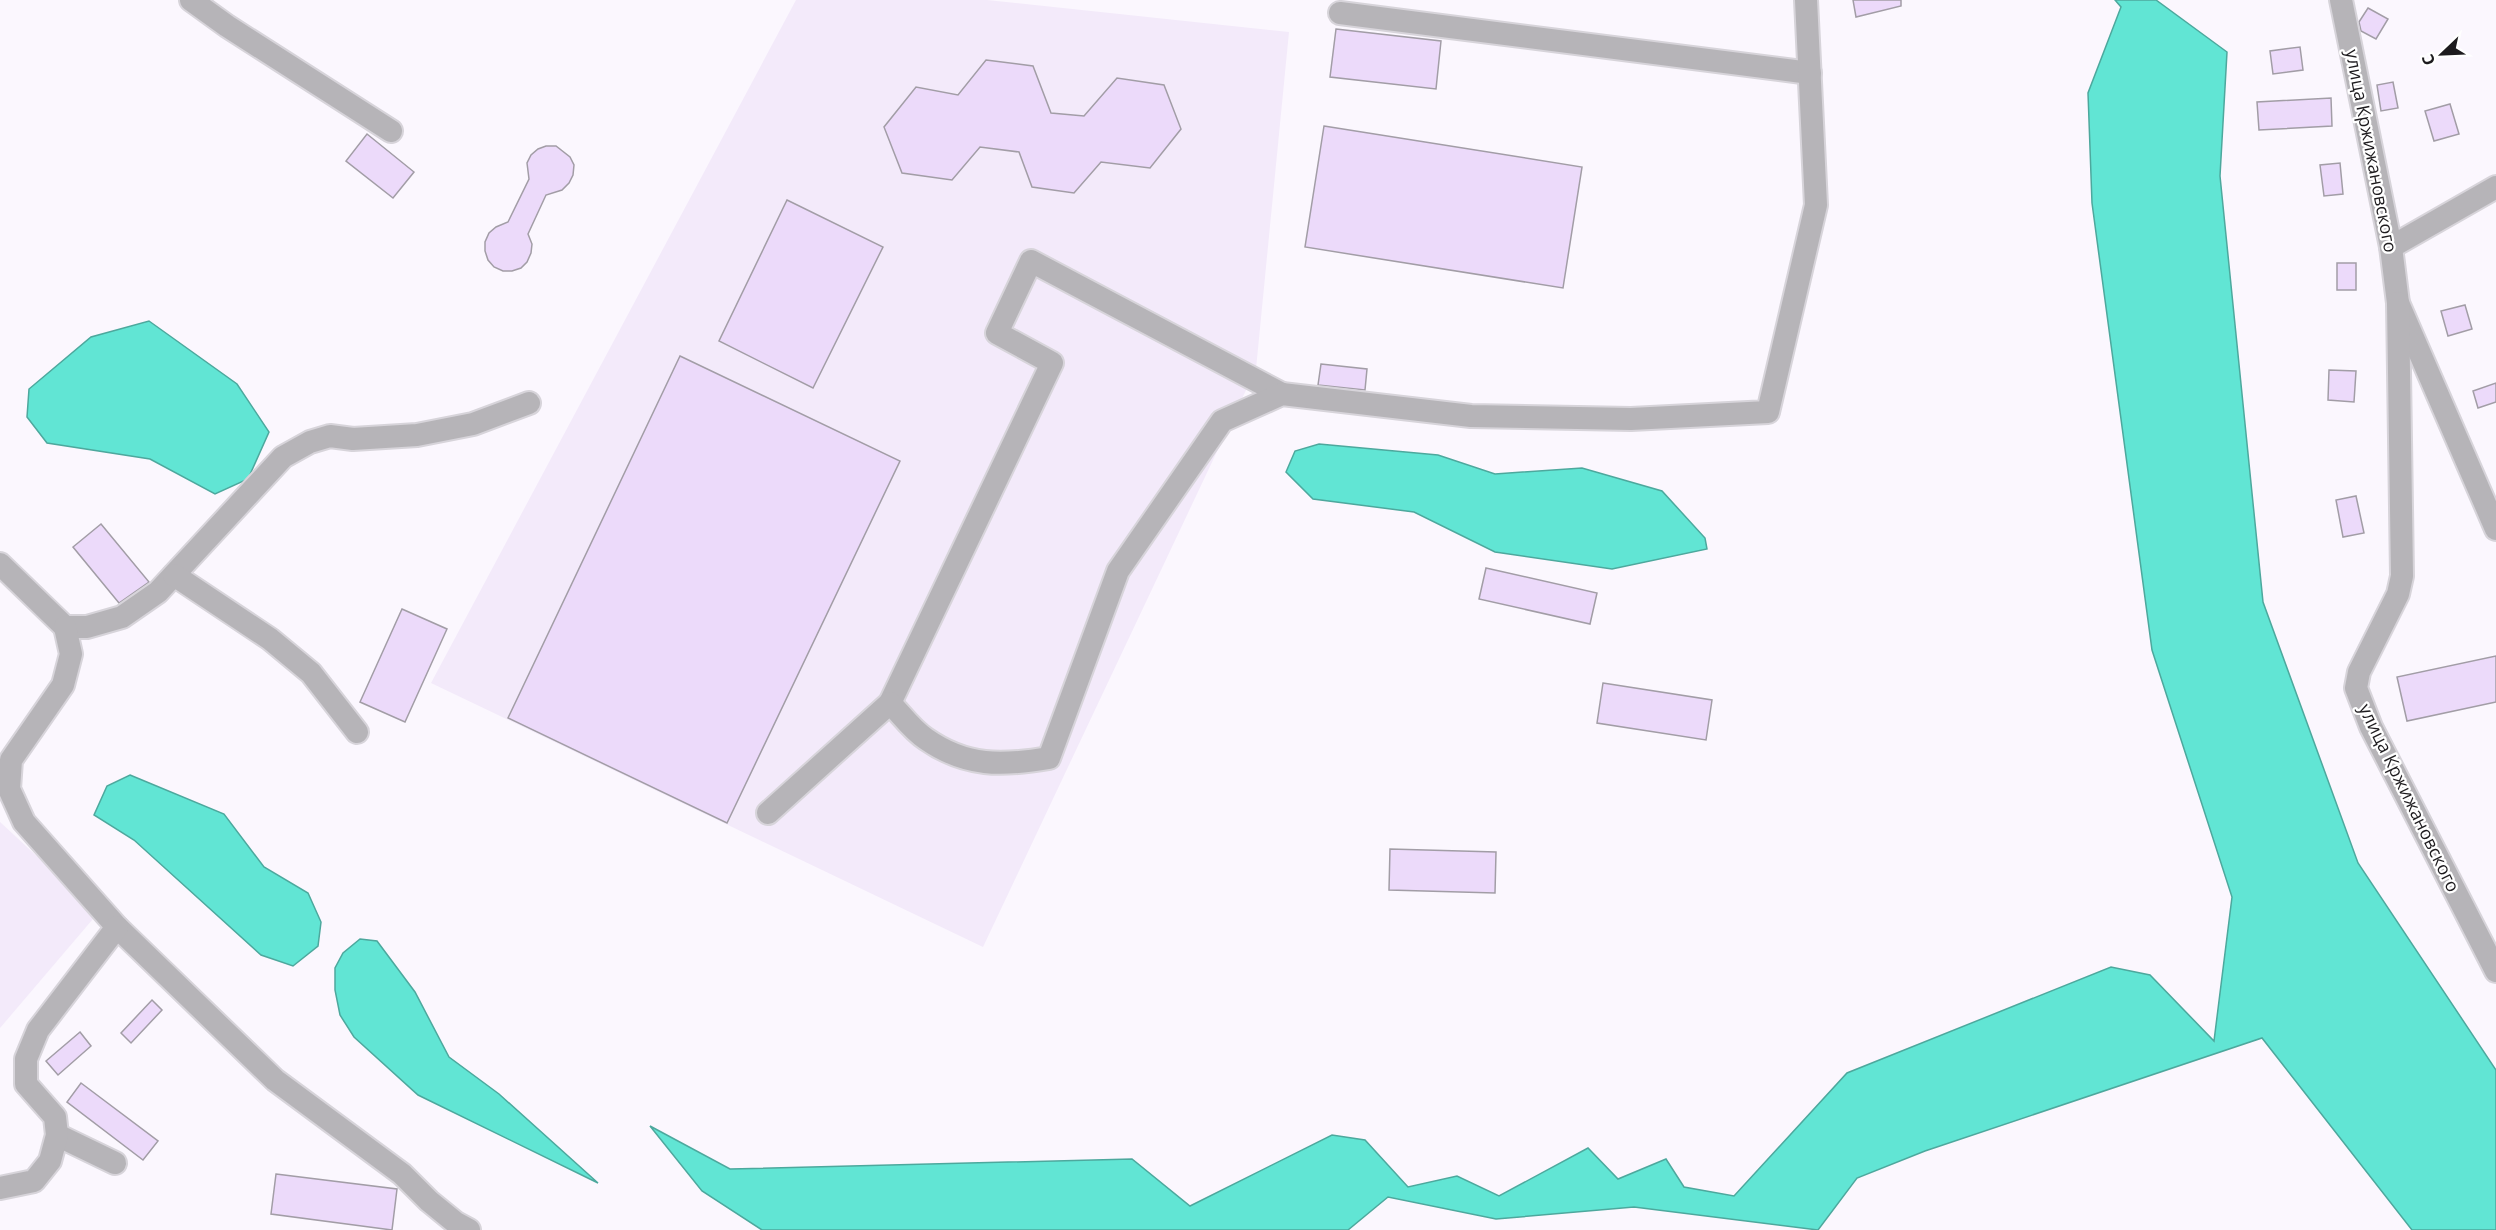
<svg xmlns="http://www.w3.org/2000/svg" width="2496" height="1230" viewBox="0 0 2496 1230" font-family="'Open Sans',sans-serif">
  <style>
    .built { fill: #f3eafa }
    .water { fill: #61e5d4; stroke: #4da89d; stroke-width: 1.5 }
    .building { fill: #ecdafa; stroke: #a29da6; stroke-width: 1.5 }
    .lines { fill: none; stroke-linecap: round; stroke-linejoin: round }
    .minor-casing { stroke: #d7d4da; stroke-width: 26 }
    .minor { stroke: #b6b4b8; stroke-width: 22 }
    .labels { text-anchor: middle; stroke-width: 4.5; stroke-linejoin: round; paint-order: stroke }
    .street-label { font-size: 18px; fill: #1d1b1e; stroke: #fff }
  </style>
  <rect width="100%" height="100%" fill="#fbf7fe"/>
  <!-- built -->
  <g class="built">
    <path d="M796 0H987L1289 32 1256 369 983 947 431 683Z"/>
    <path d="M0 822 98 913 0 1028Z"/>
  </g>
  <!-- water -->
  <g class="water">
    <path d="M2115 0H2156L2227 52 2220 176 2263 602 2358 863 2496 1070V1230H2412L2262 1038 1925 1151 1857 1178 1818 1230 1634 1207 1496 1219 1388 1197 1348 1230H762L702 1191 650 1126 730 1169 1132 1159 1190 1206 1332 1135 1365 1140 1408 1187 1457 1176 1499 1196 1588 1148 1618 1179 1666 1159 1684 1187 1734 1196 1847 1073 2111 967 2150 975 2214 1041 2232 897 2152 650 2092 203 2088 93 2121 7Z"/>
    <path d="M149 321 237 384 269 432 248 479 215 494 150 459 47 443 27 417 29 389 91 337Z"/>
    <path d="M1319 444 1438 455 1495 474 1582 468 1662 491 1705 538 1707 549 1612 569 1495 552 1414 512 1313 499 1286 472 1295 451Z"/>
    <path d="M130 775 224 814 264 867 308 893 321 922 318 946 293 966 261 955 134 840 94 815 107 786Z"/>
    <path d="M360 939 377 941 415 992 449 1057 499 1094 598 1183 418 1095 354 1037 340 1015 335 990V968L343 953Z"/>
  </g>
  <!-- building -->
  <g class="building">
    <path d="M1853 0H1901V6L1856 17Z"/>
    <path d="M2368 8 2388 19 2376 39 2361 31 2359 22Z"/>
    <path d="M1336 29 1441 41 1436 89 1330 77Z"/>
    <path d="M2300 47 2303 70 2273 74 2270 51Z"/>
    <path d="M986 60 1033 66 1051 113 1084 116 1117 78 1164 85 1181 129 1150 168 1101 162 1074 193 1032 187 1019 152 980 147 952 180 902 173 884 127 916 87 958 95Z"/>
    <path d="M2393 82 2398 108 2381 111 2377 85Z"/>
    <path d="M2331 98 2332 126 2259 130 2257 102Z"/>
    <path d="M2450 104 2459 134 2434 141 2425 111Z"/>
    <path d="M1324 126 1582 167 1563 288 1305 247Z"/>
    <path d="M367 134 414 172 393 198 346 161Z"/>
    <path d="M546 146H556L570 157 574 165 573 175 569 183 562 190 546 195 528 234 532 244 531 253 527 262 521 268 512 271H503L494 267 488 260 485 251V242L489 233 496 227 508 222 529 179 527 163 531 155 538 149Z"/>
    <path d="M2340 163 2343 194 2324 196 2320 165Z"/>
    <path d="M787 200 883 247 813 388 719 341Z"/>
    <rect x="2337" y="263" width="19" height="27"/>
    <path d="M2465 305 2472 329 2448 336 2441 311Z"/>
    <path d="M680 356 900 461 727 823 508 718Z"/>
    <path d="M1321 364 1367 369 1365 390 1318 385Z"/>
    <path d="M2329 370 2356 371 2354 402 2328 400Z"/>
    <path d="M2496 383V402L2478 408 2473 391Z"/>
    <path d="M2356 496 2364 533 2343 537 2336 500Z"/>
    <path d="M101 524 149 582 119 603 73 547Z"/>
    <path d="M1486 568 1597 593 1590 624 1479 599Z"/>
    <path d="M402 609 447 629 405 722 360 702Z"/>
    <path d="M2496 656V702L2407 721 2397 677Z"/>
    <path d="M1603 683 1712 700 1706 740 1597 723Z"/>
    <path d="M1390 849 1496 852 1495 893 1389 890Z"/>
    <path d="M152 1000 162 1010 131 1043 121 1033Z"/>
    <path d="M80 1032 91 1046 58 1075 46 1061Z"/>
    <path d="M81 1083 158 1141 143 1160 67 1102Z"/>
    <path d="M276 1174 397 1189 392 1230 271 1214Z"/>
  </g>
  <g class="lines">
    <defs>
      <g id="minor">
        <path d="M191 0 227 26 391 131"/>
        <path d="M2341 0 2391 247 2398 303 2496 529"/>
        <path d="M1340 13 1810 73"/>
        <path d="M2391 247 2496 187"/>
        <path d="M2398 303 2402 576 2398 594 2359 672 2356 688 2371 727 2496 971"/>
        <path d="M0 564 65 627H87L122 617 158 592 283 457 310 442 330 436 353 439 417 435 473 424 529 403"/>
        <path d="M174 575 270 639 311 673 357 732"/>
        <path d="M65 627 71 654 63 685 11 760 9 789 24 822 117 927 275 1080 402 1174 429 1201 456 1223 469 1230"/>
        <path d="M890 703 1052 363 997 333 1031 261 1282 394"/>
        <path d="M768 813 890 703C901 714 912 730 926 739 966 767 1002 766 1049 758L1118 571 1222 421 1282 394 1471 416 1631 419 1768 412 1816 205 1806 0"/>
        <path d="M57 1135 115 1163"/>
        <path d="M0 1188 34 1181 50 1161 57 1135 55 1117 26 1084V1059L38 1030 117 927"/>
      </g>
    </defs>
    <!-- minor casing -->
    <use href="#minor" class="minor-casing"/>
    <!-- minor -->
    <use href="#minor" class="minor"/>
  </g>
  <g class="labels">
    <!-- street labels -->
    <g class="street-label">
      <text transform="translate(2371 151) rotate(79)" y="6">улица Кржижановского</text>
      <text transform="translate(2409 798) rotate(64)" y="6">улица Кржижановского</text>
    </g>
  </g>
  <!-- north arrow -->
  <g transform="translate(2442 54) rotate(247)" stroke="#ffffff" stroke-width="4.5" paint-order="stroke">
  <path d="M0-4.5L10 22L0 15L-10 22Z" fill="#1d1b1e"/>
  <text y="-9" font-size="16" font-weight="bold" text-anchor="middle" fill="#1d1b1e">С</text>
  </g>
</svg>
